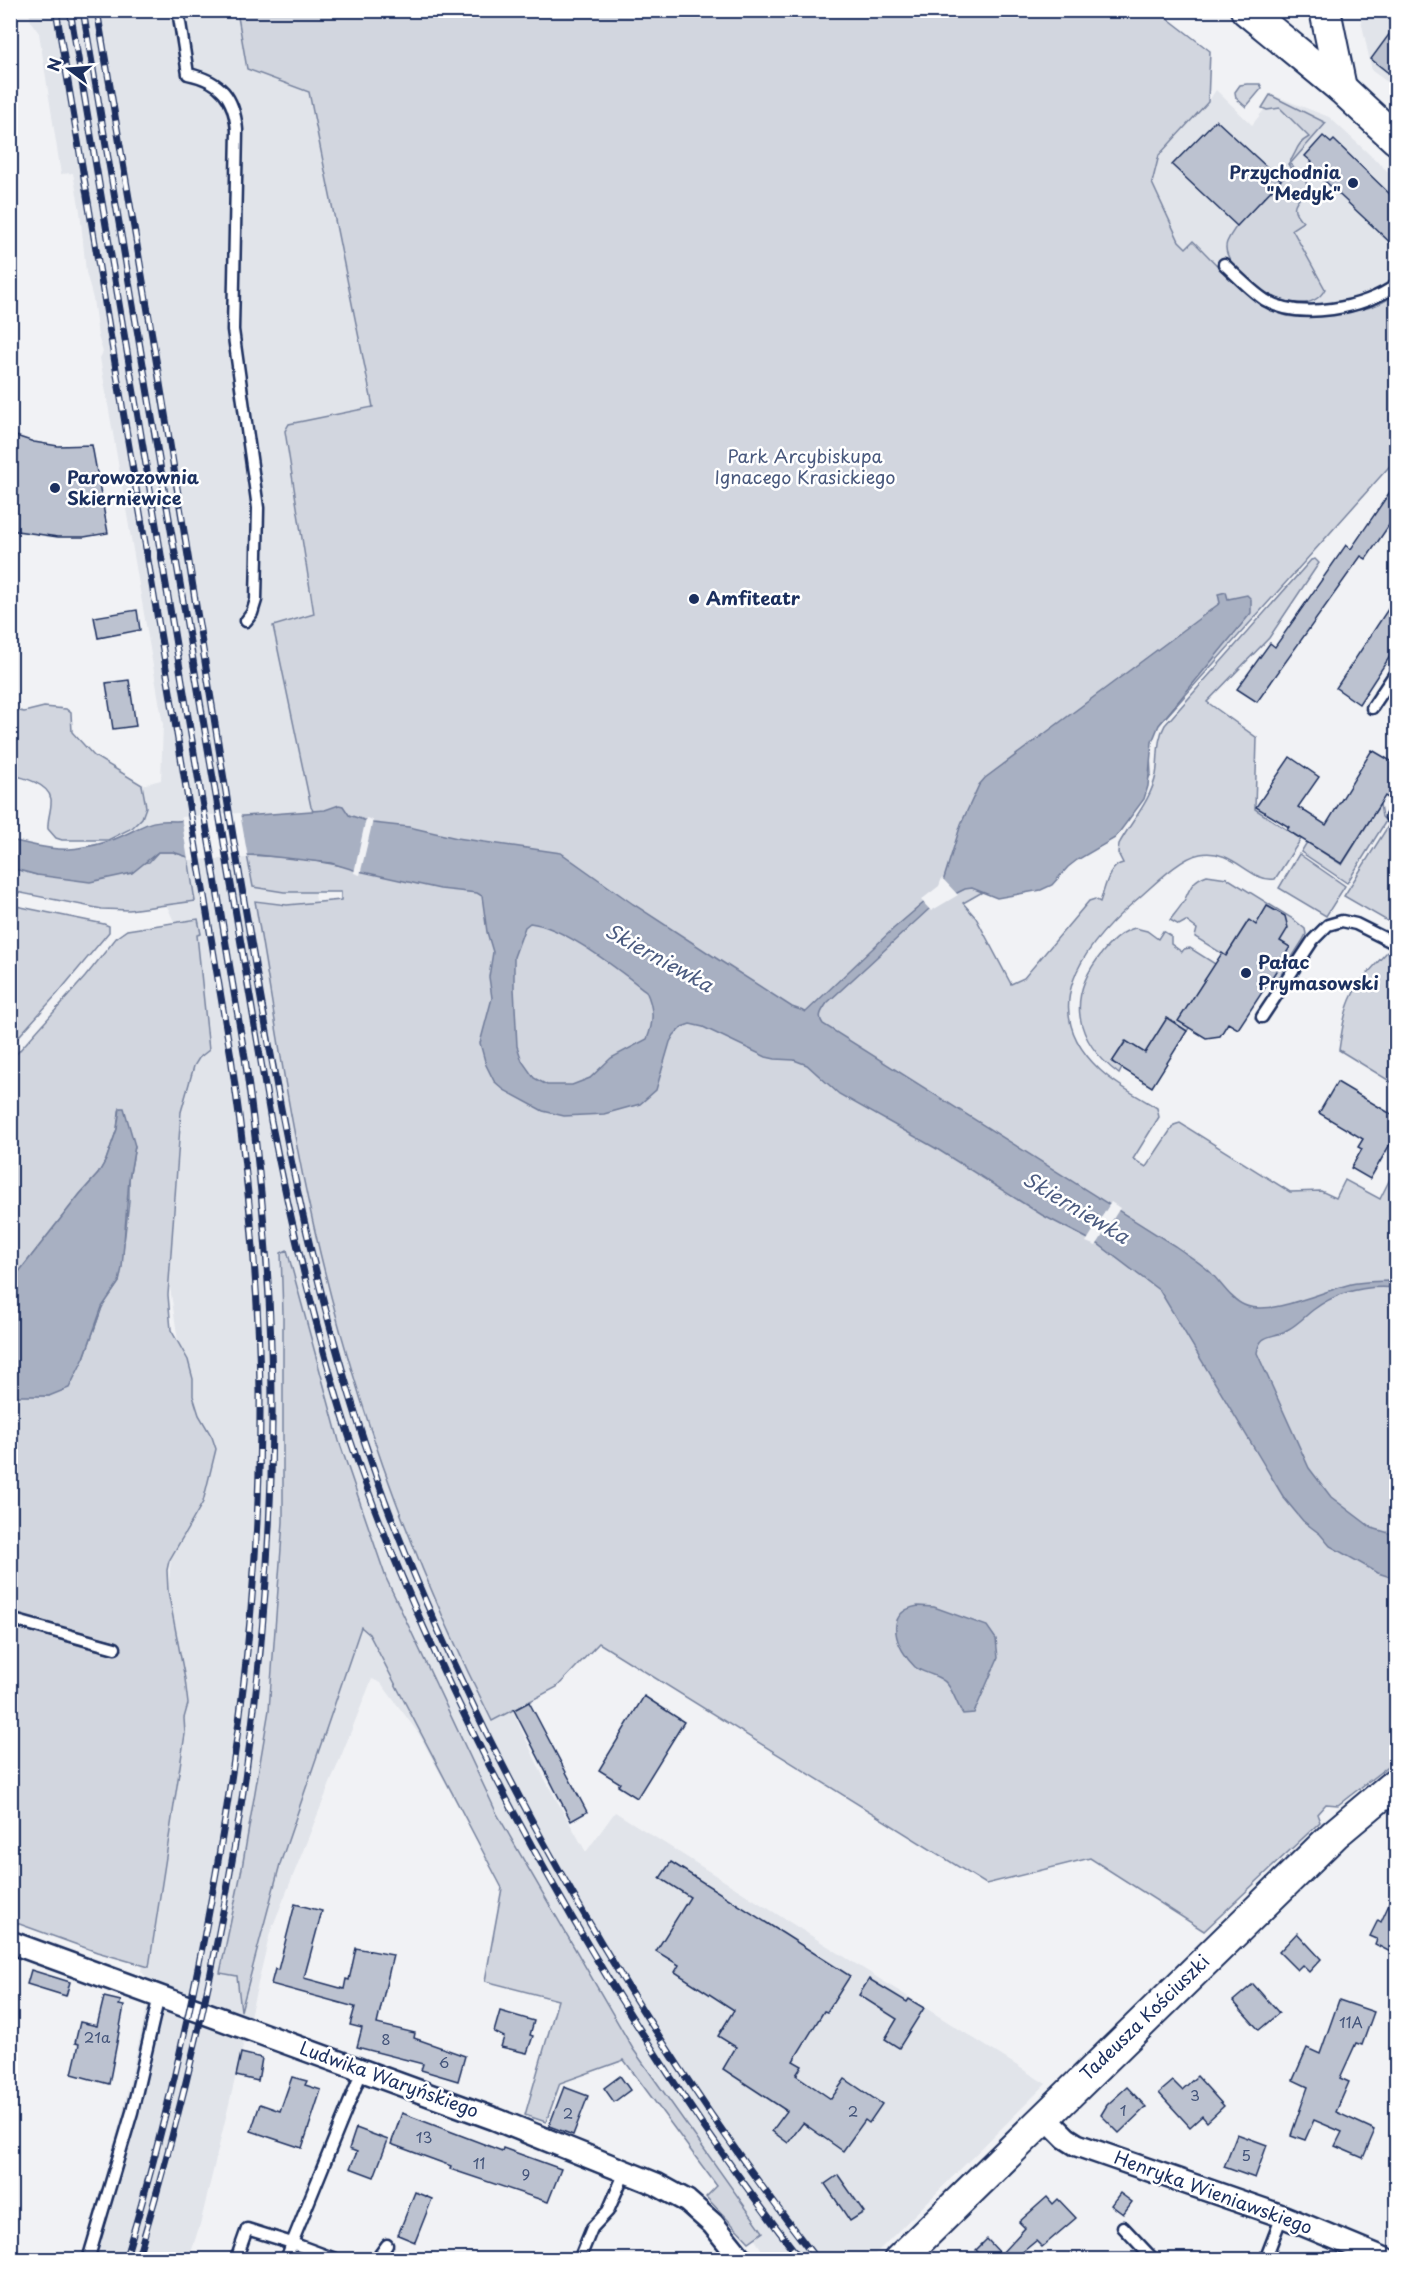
<svg xmlns="http://www.w3.org/2000/svg" width="1407" height="2270" viewBox="0 0 1407 2270" font-family="'Playpen Sans',sans-serif">
  <style>
    .built { fill: #e1e4ea }
    .green { fill: #d2d6df; stroke: #76829e; stroke-width: 1.5 }
    .water { fill: #a8b0c2; stroke: #707c9a; stroke-width: 1.5; fill-rule: evenodd }
    .pier { fill: #f1f2f5 }
    .building { fill: #bcc2d0; stroke: #1b2f5e; stroke-width: 1.5 }
    .lines { fill: none; stroke-linecap: round; stroke-linejoin: round }
    .lane-casing { stroke: #1b2f5e; stroke-width: 15 }
    .street-casing { stroke: #1b2f5e; stroke-width: 26 }
    .secondary-casing { stroke: #1b2f5e; stroke-width: 34 }
    .lane { stroke: #fff; stroke-width: 10 }
    .street { stroke: #fff; stroke-width: 21 }
    .secondary { stroke: #fff; stroke-width: 30 }
    .rail-casing { stroke: #1b2f5e; stroke-width: 7 }
    .rail { stroke: #fff; stroke-width: 4.5; stroke-dasharray: 14; stroke-linecap: butt }
    .poi-dot { fill: #1b2f5e; stroke: #fff; stroke-width: 2 }
    .labels { text-anchor: middle; stroke-width: 5; stroke-linejoin: round; paint-order: stroke }
    .number-label { font-size: 15px; fill: #43547a }
    .poi-label { font-size: 18px; font-weight: bold; fill: #1b2f5e; stroke: #fff; text-anchor: start }
    .park-label { font-size: 18px; fill: #49597e; stroke: #fff }
    .street-label { font-size: 18px; fill: #1b2f5e; stroke: #fff }
    .water-label { font-size: 20px; font-style: italic; fill: #4c5c81; stroke: #fff }
  </style>
  <rect width="100%" height="100%" fill="#f1f2f5"/>
  <filter id="ink" filterUnits="userSpaceOnUse"><feTurbulence type="fractalNoise" baseFrequency=".0167" numOctaves="2"/><feDisplacementMap in="SourceGraphic" scale="12" xChannelSelector="R" yChannelSelector="G"/><feConvolveMatrix kernelMatrix="1 2 1 2 8 2 1 2 1" color-interpolation-filters="sRGB"/></filter>
  <g filter="url(#ink)">
    <!-- built -->
    <g class="built">
      <path d="M29 11H237L247 69 309 92 373 407 289 424 285 431 315 615 273 626 311 807V872L347 1070 482 1645 543 1776 586 1852 615 1812 1046 2084 870 2259H768L714 2179 576 1986 458 1806 419 1734 381 1683 372 1679 270 1933 201 2221 189 2259H81L121 2119 147 2007H154L157 1991 141 1971 181 1733 163 1644 186 1395 169 1280 183 1101 175 924 127 816 142 785 161 780 163 724 100 358 103 352 98 336 93 299 86 272 80 211 73 173 61 174 39 33 31 22Z"/>
      <path d="M1359 11H1396V88L1372 71Z"/>
      <path d="M1216 90 1252 125 1275 96 1329 117 1396 179V294L1388 300 1361 311 1293 317 1276 312 1259 303 1193 241 1186 248 1179 241 1152 183 1158 155 1208 102Z"/>
    </g>
    <!-- green -->
    <g class="green">
      <path d="M237 11H1158L1210 51 1208 102 1159 155 1152 183 1179 241 1186 248 1193 241C1217 264 1261 316 1295 317 1308 317 1323 314 1336 313 1358 311 1378 308 1396 294V459L1149 736 1151 774 1132 807 963 903 976 918 1011 984 1024 978 1089 901 1095 899 1100 902C1105 889 1108 866 1123 863L1118 853 1119 844C1131 822 1151 800 1156 775 1159 758 1156 740 1165 725L1311 560 1315 559 1319 563 1269 638 1207 702 1257 738 1255 809 1301 839 1275 879C1250 883 1234 848 1200 854 1179 858 1151 888 1134 902 1081 948 1036 1010 1100 1070 1117 1086 1138 1096 1157 1108L1159 1117 1133 1159 1146 1167 1174 1125 1180 1123 1290 1192 1321 1191 1336 1198 1345 1180 1380 1199 1396 1167V1760L1338 1805 1326 1804 1317 1814 1320 1822 1204 1931 1090 1858 986 1884 599 1643 557 1687 492 1721C413 1564 353 1399 314 1227 289 1120 274 1010 255 901L287 905 341 900V892H284L253 887 247 855 298 858 343 866 311 807 273 626 314 614 285 431 289 424 373 407 309 92 247 69Z"/>
      <path d="M1247 84H1260L1262 88 1246 107 1236 98 1235 92 1240 85Z"/>
      <path d="M1270 95 1326 123 1290 164C1295 169 1304 176 1306 182 1312 197 1280 200 1303 222L1292 229 1325 289C1303 331 1216 269 1227 242 1239 216 1272 191 1291 169L1288 164C1298 153 1294 145 1309 137L1280 108 1267 110 1262 108Z"/>
      <path d="M44 707 66 709 71 713 72 732 94 756 142 785 146 807 142 818 132 828 108 840H62L56 838 48 829C47 819 52 809 51 799 49 784 23 777 11 775L10 709 24 712Z"/>
      <path d="M1380 804 1382 817 1386 821 1347 883 1301 852 1307 842 1342 865Z"/>
      <path d="M1390 823 1396 827V926L1344 896Z"/>
      <path d="M158 852H173L188 857 195 901 129 910 102 909 11 891V868L37 875 149 862Z"/>
      <path d="M1299 854 1345 886 1326 916 1279 888Z"/>
      <path d="M1207 875 1227 878 1293 919 1305 929 1306 934 1303 940 1275 984 1270 981 1289 947 1280 941 1281 914 1268 906 1261 916 1258 926 1248 921 1226 956 1195 937 1197 929 1186 921 1179 925 1170 920C1175 913 1181 907 1185 899 1191 886 1193 880 1207 875Z"/>
      <path d="M11 905 104 924 109 926V932L58 993 11 1045Z"/>
      <path d="M198 919 201 934 197 935 209 1050 199 1058 194 1066 181 1112 168 1295 171 1330 188 1360 193 1379V1396L199 1415 212 1437 216 1449 203 1502 169 1561 167 1570 168 1591 185 1679 188 1704 184 1718 185 1734 149 1967 97 1952 11 1921V1625L88 1648 115 1654 122 1650 118 1642 11 1614 10 1482 12 1483 18 1477 11 1465V1395L49 1396 84 1358 102 1307 119 1282 129 1202V1179L135 1146 119 1112 117 1129 106 1160 98 1174 80 1194 11 1282V1060L85 977 117 937 127 930Z"/>
      <path d="M1135 928 1147 931 1158 939 1163 931 1171 936V944L1182 952 1184 949 1190 948 1220 967 1206 978 1192 1000 1195 1019 1187 1031 1167 1018 1145 1053 1125 1041 1113 1061 1122 1068 1119 1074C1074 1040 1066 997 1102 953 1110 943 1122 931 1135 928Z"/>
      <path d="M1387 952 1396 957V1085L1339 1050C1347 996 1350 992 1387 952Z"/>
      <path d="M287 1250 339 1441 386 1578 497 1814 633 2049 763 2232 749 2242 706 2197 717 2186 624 2060 560 2083 546 2122 525 2115 558 2000 485 1981 502 1888 369 1634 361 1627 280 1864 241 2011 237 1976 220 1973 242 1868 269 1710 283 1522V1313L281 1253Z"/>
    </g>
    <!-- water -->
    <g class="water">
      <path d="M1226 592 1228 599 1247 595 1251 599V613L1159 725 1152 742 1148 786 1144 799 1115 838 1077 860 1068 867 1052 885 1041 890 997 898 972 888 965 889 953 895 929 909 827 1003C822 1011 817 1016 823 1024L1175 1246C1186 1254 1198 1261 1208 1270 1220 1281 1230 1299 1244 1305 1270 1317 1323 1291 1351 1284 1366 1281 1381 1281 1396 1281V1288C1366 1285 1338 1291 1313 1310 1305 1316 1297 1325 1287 1330 1273 1339 1260 1332 1257 1353L1309 1468 1331 1497 1372 1528 1396 1535V1579L1378 1573 1330 1546 1320 1534 1303 1521 1284 1498 1160 1291 1098 1244 1042 1215 937 1149 839 1094 807 1065 794 1060 775 1059 766 1057 703 1027 690 1024 682 1027 674 1035 670 1042 656 1090 640 1104 604 1114 564 1116 543 1111 504 1090 494 1081 486 1065 480 1043 492 998 489 977 493 952 487 932 482 896 477 893 440 889 354 870 331 863 258 855 188 857 173 852H158L132 873 90 882 37 875 11 868V840C33 845 61 853 84 847 97 845 112 841 124 835 146 825 150 819 176 821L325 810 339 805 343 806 349 815 373 823 409 827 457 838 561 853 633 904 719 960 792 1007 806 1012 893 929 941 888 961 824 979 785 985 778 1220 603 1218 594ZM530 923C565 927 617 969 646 991 654 1008 654 1022 647 1039L611 1058 590 1078 572 1085H547L534 1078 522 1061 517 1046 514 988V957L525 927Z"/>
      <path d="M120 1108H124L135 1146 129 1179 122 1268 119 1282 102 1307 84 1358 69 1388 49 1396H13L10 1395 11 1282 80 1194 98 1174 106 1160 117 1129Z"/>
      <path d="M918 1606 934 1607 987 1626 996 1639 998 1658 974 1713 963 1714C957 1705 954 1693 948 1685 941 1675 924 1674 915 1667 896 1649 882 1612 918 1606Z"/>
    </g>
    <!-- pier -->
    <g class="pier">
      <path d="M240 813 248 858 188 860 181 817Z"/>
      <path d="M366 818 373 820 360 875 354 873Z"/>
      <path d="M942 878 958 895 931 911 921 900 939 886Z"/>
      <path d="M1111 1202 1120 1208 1096 1246 1086 1242Z"/>
    </g>
    <!-- building -->
    <g class="building">
      <path d="M1396 25V79L1371 59Z"/>
      <path d="M1216 120 1281 180 1237 226 1172 165Z"/>
      <path d="M1323 136 1331 143 1334 140 1396 200V248L1309 166 1312 162 1305 156Z"/>
      <path d="M10 434 34 442 58 446 92 445 108 533 84 537H58L10 530Z"/>
      <path d="M1396 483V515L1366 559 1361 556 1257 702 1237 689 1270 643 1275 647 1346 545 1351 549Z"/>
      <path d="M1396 597V647L1359 704 1336 688Z"/>
      <path d="M137 610 140 630 98 638 94 617Z"/>
      <path d="M129 680 136 726 113 729 106 683Z"/>
      <path d="M1372 750 1396 764V803L1385 796 1342 864 1287 830 1289 827 1256 807 1290 757 1319 777 1298 807 1326 825Z"/>
      <path d="M1267 906 1285 916 1288 928 1280 941 1290 947 1277 968H1278L1238 1029 1228 1023 1220 1036 1206 1038 1178 1021 1222 953 1226 956 1249 920 1256 925Z"/>
      <path d="M1167 1018 1187 1031 1152 1087 1112 1062 1126 1041 1145 1053Z"/>
      <path d="M1337 1082 1396 1117V1134L1370 1179 1351 1168 1362 1149 1358 1147 1363 1139 1319 1113Z"/>
      <path d="M644 1696 684 1722 637 1798 618 1786 620 1783 599 1770Z"/>
      <path d="M529 1702 587 1812 571 1821 514 1710Z"/>
      <path d="M671 1862 850 1976 827 2012 824 2011 793 2061 802 2066 796 2075 831 2099 845 2079 882 2104 869 2123 865 2120 843 2151 803 2123 788 2143 772 2131 787 2111 723 2069 736 2047 718 2036 734 2010 675 1972 679 1965 656 1951 690 1897 660 1878Z"/>
      <path d="M1396 1889V1955L1375 1944 1377 1939 1370 1936 1378 1920 1381 1922Z"/>
      <path d="M295 1904 322 1911 304 1978 344 1989 346 1979 349 1980 356 1948 393 1955 377 2024 415 2033 414 2038 465 2056 458 2081 421 2070 423 2064 357 2047 362 2028 350 2025 355 2007 271 1984 275 1969 278 1970Z"/>
      <path d="M1297 1933 1321 1959 1309 1972 1302 1965 1297 1970 1279 1952Z"/>
      <path d="M31 1970 70 1982 66 1996 27 1984Z"/>
      <path d="M869 1979 907 2002 909 1999 924 2008 899 2048 885 2039 897 2019 859 1995Z"/>
      <path d="M1253 1984 1279 2013 1259 2030 1233 2001Z"/>
      <path d="M104 1997 121 2001 119 2005 124 2006 109 2084 72 2074 79 2044 75 2043 80 2022 97 2026Z"/>
      <path d="M1339 2000 1374 2012 1362 2045 1356 2043 1340 2078 1349 2082 1336 2112 1375 2130 1363 2158 1335 2146 1342 2132 1314 2120 1305 2140 1291 2135 1308 2087 1293 2080 1307 2048 1320 2054Z"/>
      <path d="M500 2011 534 2021 530 2035 533 2036 527 2053 501 2047 504 2037 494 2032Z"/>
      <path d="M241 2053 262 2058 258 2081 236 2076Z"/>
      <path d="M620 2076 630 2090 614 2102 604 2088Z"/>
      <path d="M1197 2076 1224 2106 1207 2122 1202 2116 1190 2127 1159 2093 1173 2081 1182 2090Z"/>
      <path d="M292 2077 307 2081 305 2085 321 2090 302 2148 251 2131 260 2104 280 2111Z"/>
      <path d="M564 2087 588 2096 573 2135 549 2126Z"/>
      <path d="M1127 2087 1146 2107 1119 2133 1101 2115 1107 2105Z"/>
      <path d="M402 2113 502 2151 503 2148 561 2169 548 2202 450 2169 451 2166 391 2144Z"/>
      <path d="M356 2128 388 2140 374 2177 350 2168 357 2152 349 2149Z"/>
      <path d="M1237 2134 1267 2145 1255 2178 1224 2167Z"/>
      <path d="M838 2175 864 2212 850 2221 825 2184Z"/>
      <path d="M415 2192 432 2199 415 2242 398 2235Z"/>
      <path d="M1120 2193 1132 2202 1123 2214 1111 2205Z"/>
      <path d="M1047 2197 1053 2204 1058 2199 1076 2218 1042 2247 1036 2241 1014 2259H985L976 2250 987 2239 1001 2254 1025 2228 1019 2222Z"/>
    </g>
    <g class="lines">
      <defs>
        <g id="lane">
          <path d="M178 10 188 74C221 81 234 97 237 130L233 330 258 508 256 600 252 613 246 621"/>
          <path d="M1224 264C1237 276 1250 290 1265 300 1300 321 1366 308 1396 285"/>
          <path d="M1372 708 1396 672"/>
          <path d="M1391 817 1396 821"/>
          <path d="M1262 1017 1313 940 1328 925 1342 921 1356 924 1396 944"/>
          <path d="M10 1619 115 1648"/>
          <path d="M1123 2227 1154 2260"/>
          <path d="M88 2260 132 2112 159 1996"/>
          <path d="M236 2260 247 2229 292 2243 362 2071"/>
          <path d="M286 2260 292 2243 338 2260"/>
          <path d="M376 2260 387 2245"/>
          <path d="M579 2260 592 2228 608 2211 625 2172"/>
          <path d="M1265 2260 1282 2216"/>
        </g>
        <g id="street">
          <path d="M10 1942 495 2119 656 2184 687 2201 713 2224 742 2260"/>
          <path d="M1044 2116 1066 2138 1077 2145 1282 2216 1388 2260"/>
        </g>
        <g id="secondary">
          <path d="M1246 10 1341 88 1396 139"/>
          <path d="M1325 10 1341 88"/>
          <path d="M899 2260 1335 1834 1396 1783"/>
        </g>
      </defs>
      <!-- lane casing -->
      <use href="#lane" class="lane-casing"/>
      <!-- street casing -->
      <use href="#street" class="street-casing"/>
      <!-- secondary casing -->
      <use href="#secondary" class="secondary-casing"/>
      <!-- lane -->
      <use href="#lane" class="lane"/>
      <!-- street -->
      <use href="#street" class="street"/>
      <!-- secondary -->
      <use href="#secondary" class="secondary"/>
      <defs>
        <g id="rail">
          <path d="M56 10 231 1057C247 1168 259 1280 260 1392 261 1553 244 1714 216 1873 193 2003 164 2133 125 2260"/>
          <path d="M70 10 245 1058C262 1179 273 1301 272 1423 270 1705 219 1990 137 2260"/>
          <path d="M83 10 271 1121C292 1228 316 1333 349 1436 385 1545 432 1651 483 1753 573 1931 679 2102 801 2260"/>
          <path d="M97 10C121 153 146 295 169 438 191 572 212 707 234 842 270 1052 302 1262 372 1464 403 1555 443 1643 485 1730 578 1917 689 2094 817 2260"/>
        </g>
      </defs>
      <!-- rail casing -->
      <use href="#rail" class="rail-casing"/>
      <!-- rail -->
      <use href="#rail" class="rail"/>
    </g>
  </g>
  <!-- markers -->
  <g class="poi-dot">
    <circle cx="1353" cy="183" r="6"/>
    <circle cx="55" cy="488" r="6"/>
    <circle cx="694" cy="599" r="6"/>
    <circle cx="1246" cy="973" r="6"/>
  </g>
  <g class="labels">
    <!-- number labels -->
    <g class="number-label">
      <text x="1351" y="2028">11A</text>
      <text x="97" y="2043">21a</text>
      <text x="386" y="2045">8</text>
      <text x="444" y="2068">6</text>
      <text x="1195" y="2101">3</text>
      <text x="1123" y="2116">1</text>
      <text x="853" y="2117">2</text>
      <text x="568" y="2119">2</text>
      <text x="424" y="2143">13</text>
      <text x="1246" y="2161">5</text>
      <text x="479" y="2169">11</text>
      <text x="526" y="2180">9</text>
    </g>
    <!-- poi labels -->
    <g class="poi-label">
      <text x="1341" y="179" text-anchor="end">Przychodnia<tspan x="1341" dy="21">"Medyk"</tspan></text>
      <text x="67" y="484">Parowozownia<tspan x="67" dy="21">Skierniewice</tspan></text>
      <text x="706" y="605">Amfiteatr</text>
      <text x="1258" y="969">Pałac<tspan x="1258" dy="21">Prymasowski</tspan></text>
    </g>
    <!-- park labels -->
    <g class="park-label">
      <text x="805" y="463">Park Arcybiskupa<tspan x="805" dy="21">Ignacego Krasickiego</tspan></text>
    </g>
    <!-- street labels -->
    <g class="street-label">
      <text transform="translate(1145 2018) rotate(-44)" y="6">Tadeusza Kościuszki</text>
      <text transform="translate(389 2080) rotate(20)" y="6">Ludwika Waryńskiego</text>
      <text transform="translate(1213 2193) rotate(20)" y="6">Henryka Wieniawskiego</text>
    </g>
    <!-- water labels -->
    <g class="water-label">
      <text transform="translate(659 958) rotate(29)" y="7">Skierniewka</text>
      <text transform="translate(1076 1208) rotate(31)" y="7">Skierniewka</text>
    </g>
  </g>
  <!-- margin -->
  <rect width="1407" height="2270" fill="none" stroke="#fff" stroke-width="36"/>
  <rect x="18" y="18" width="1371" height="2234" fill="none" stroke="#1b2f5e" stroke-width="2" filter="url(#ink)"/>
  <!-- north arrow -->
  <g transform="translate(69 69) rotate(286)" stroke="#ffffff" stroke-width="4.5" paint-order="stroke">
  <path d="M0-4.5L10 22L0 15L-10 22Z" fill="#1b2f5e"/>
  <text y="-9" font-size="16" font-weight="bold" text-anchor="middle" fill="#1b2f5e">N</text>
  </g>
</svg>
